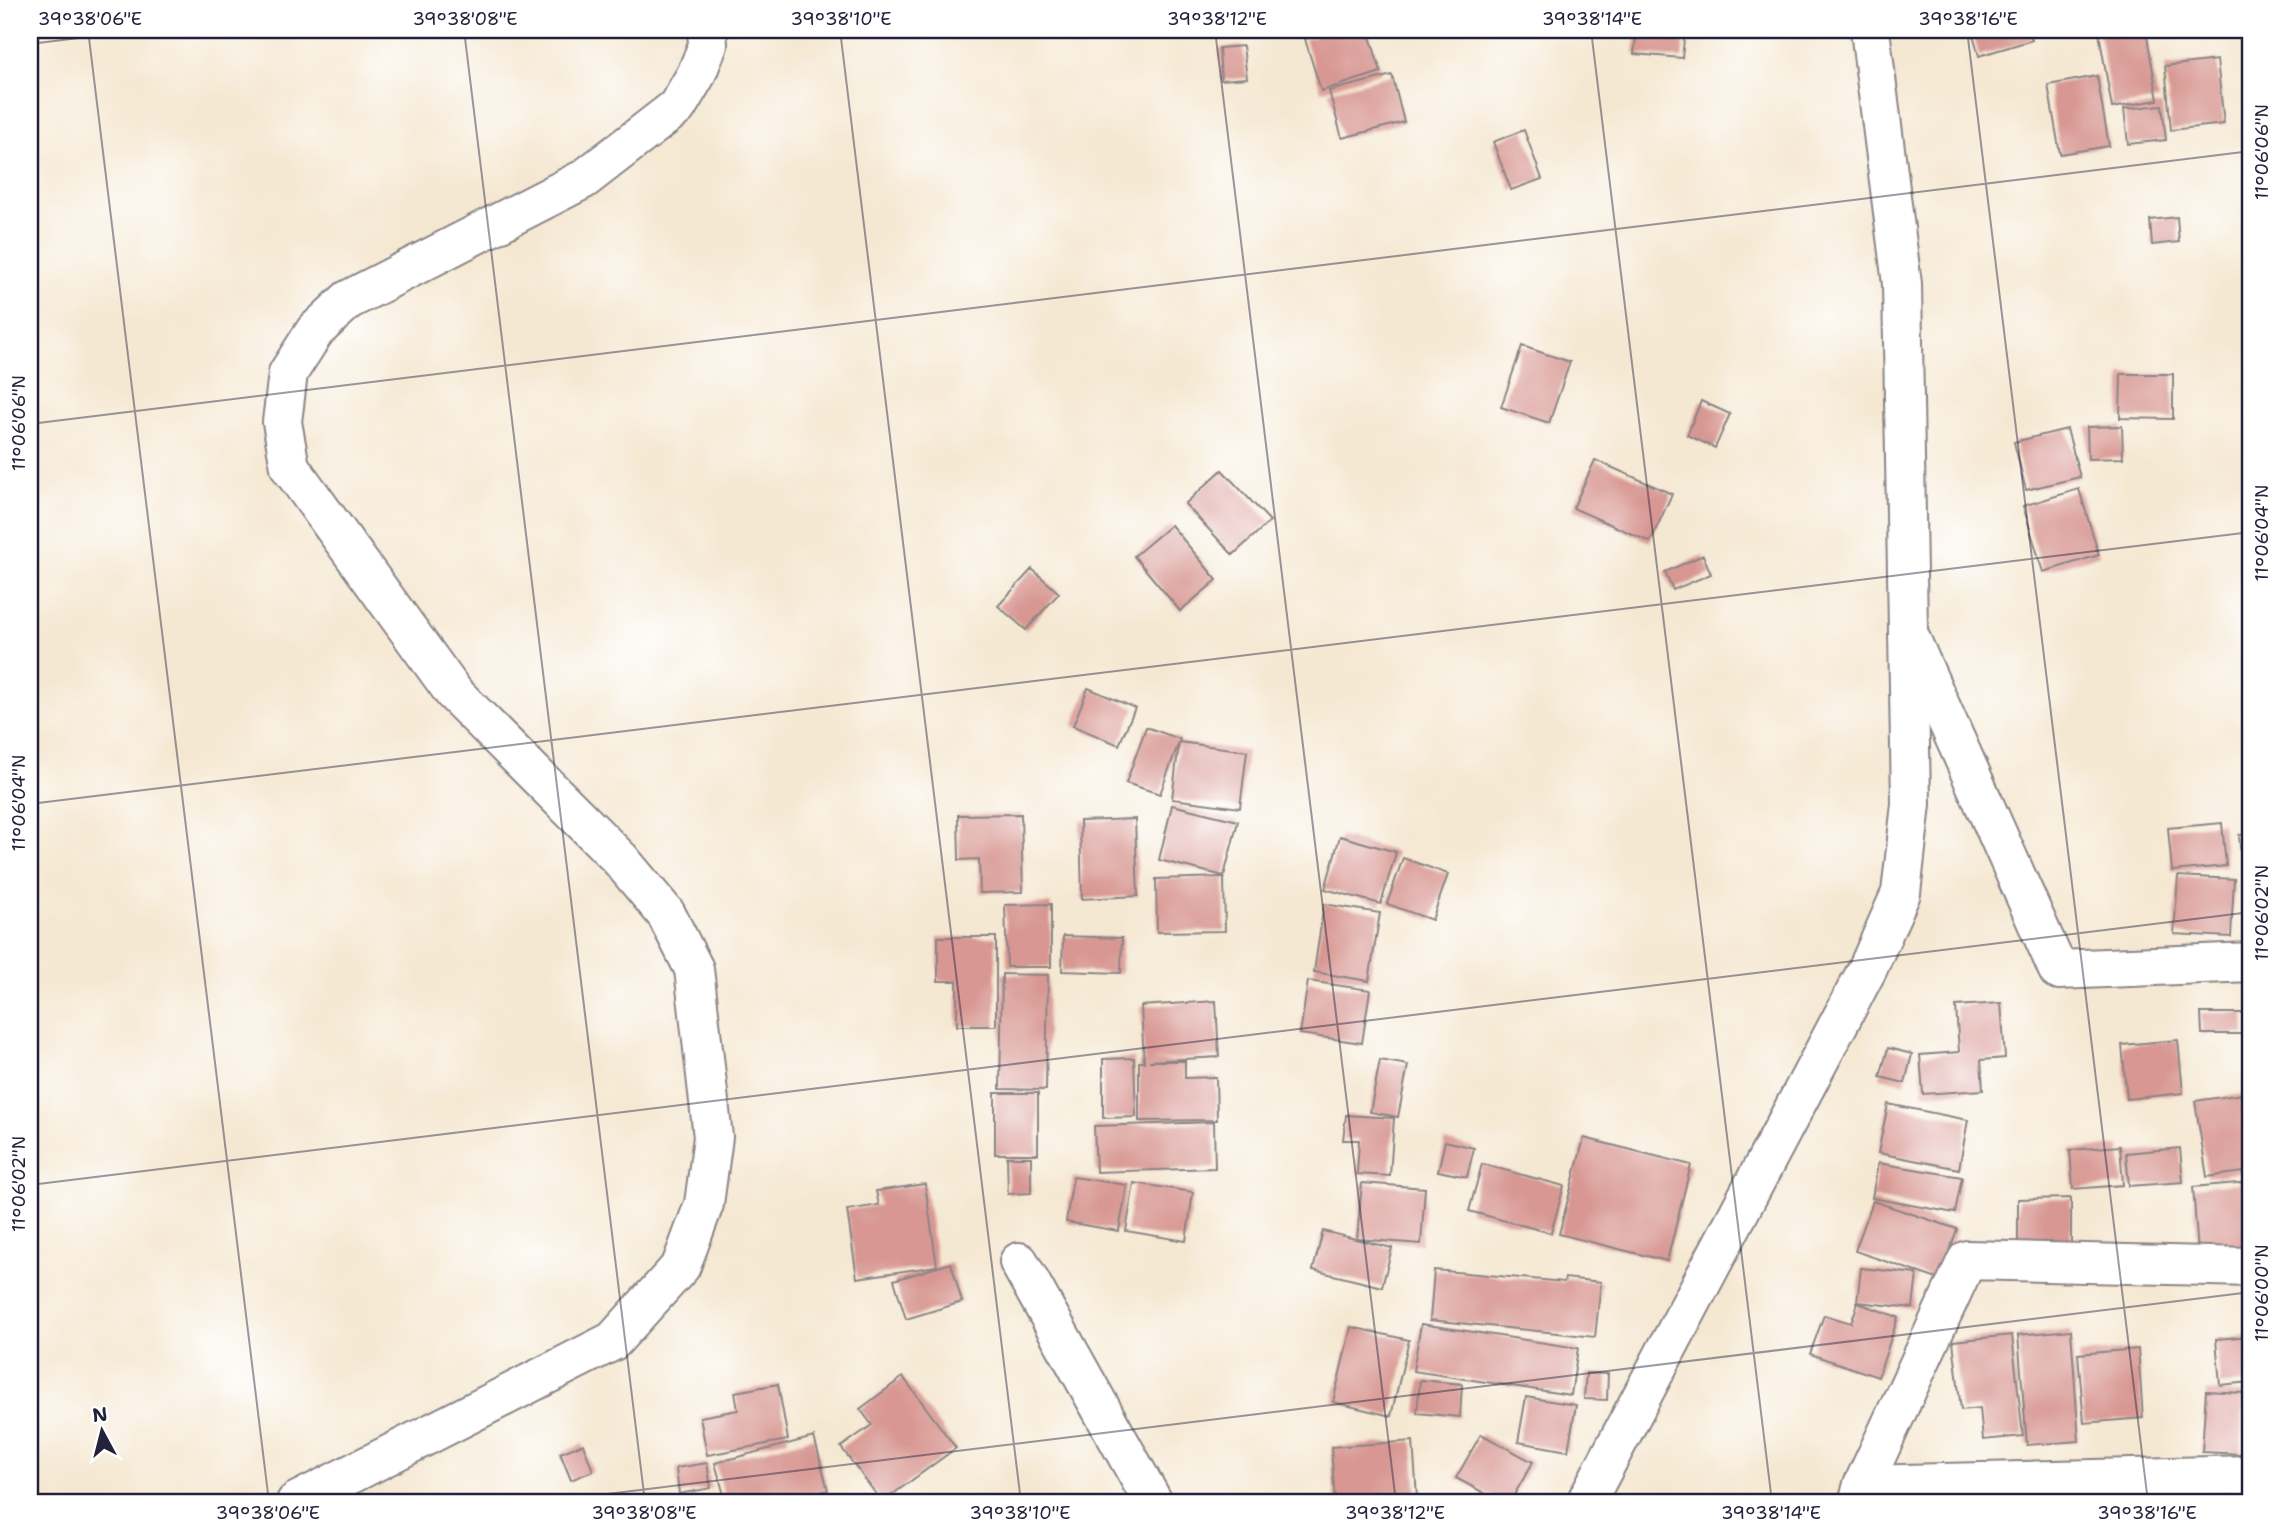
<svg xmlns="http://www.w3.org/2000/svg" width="2281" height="1532" viewBox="0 0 2281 1532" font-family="'Shantell Sans',sans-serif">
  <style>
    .building { fill: #d89792 }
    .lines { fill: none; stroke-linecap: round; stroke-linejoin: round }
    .street-casing { stroke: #8c8586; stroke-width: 42 }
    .secondary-casing { stroke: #8c8586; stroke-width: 42 }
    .street { stroke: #fff; stroke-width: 38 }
    .secondary { stroke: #fff; stroke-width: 38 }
    .ticks { fill: none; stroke: #22223b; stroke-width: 2; stroke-opacity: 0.45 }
    .neatline { fill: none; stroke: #22223b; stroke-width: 2.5 }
    .ticks-label { font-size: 18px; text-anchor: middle; fill: #22223b }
  </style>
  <rect width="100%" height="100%" fill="#fff"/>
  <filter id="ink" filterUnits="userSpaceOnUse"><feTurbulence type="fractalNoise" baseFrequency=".0143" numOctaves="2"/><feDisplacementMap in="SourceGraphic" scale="14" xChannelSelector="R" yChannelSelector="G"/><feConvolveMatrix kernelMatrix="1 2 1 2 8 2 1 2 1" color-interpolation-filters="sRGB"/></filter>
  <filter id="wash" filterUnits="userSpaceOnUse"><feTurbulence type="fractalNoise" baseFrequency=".00686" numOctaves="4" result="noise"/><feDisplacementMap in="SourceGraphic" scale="28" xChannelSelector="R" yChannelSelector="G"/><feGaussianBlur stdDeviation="1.57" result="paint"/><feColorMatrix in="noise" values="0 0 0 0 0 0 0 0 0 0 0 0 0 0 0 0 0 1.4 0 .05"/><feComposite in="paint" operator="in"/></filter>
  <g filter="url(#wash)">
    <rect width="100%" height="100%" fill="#f5e8d2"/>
    <g id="blocks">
      <!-- building -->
      <g class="building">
        <path d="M1334 30H1368L1381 72 1321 91 1305 39Z"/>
        <path d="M1637 30H1685L1682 58 1634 54Z"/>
        <path d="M1972 30H2029L2032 40 1979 56Z"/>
        <path d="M2118 30H2146L2158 100 2112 108 2099 33Z"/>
        <path d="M1243 46 1247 78 1221 80 1219 48Z"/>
        <path d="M2217 60 2224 124 2171 130 2165 66Z"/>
        <path d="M1392 75 1404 122 1342 138 1329 91Z"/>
        <path d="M2097 76 2109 146 2060 154 2048 85Z"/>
        <path d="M2162 105 2166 140 2128 144 2124 109Z"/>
        <path d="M1524 130 1542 179 1511 190 1493 142Z"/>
        <path d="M2177 217 2179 242 2152 245 2150 220Z"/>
        <path d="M1522 346 1570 362 1549 423 1501 407Z"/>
        <path d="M2121 374H2173V419L2120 418Z"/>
        <path d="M1701 401 1730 414 1715 448 1687 435Z"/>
        <path d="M2122 426 2123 458 2088 459 2087 427Z"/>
        <path d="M2067 429 2080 477 2026 490 2014 442Z"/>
        <path d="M1595 460 1672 494 1650 542 1573 508Z"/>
        <path d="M1222 470 1270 521 1233 555 1185 504Z"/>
        <path d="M2079 489 2099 555 2043 572 2023 506Z"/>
        <path d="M1171 525 1217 580 1180 611 1134 556Z"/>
        <path d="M1703 555 1711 574 1673 590 1665 572Z"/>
        <path d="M1032 569 1059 593 1026 630 998 606Z"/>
        <path d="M1088 688 1135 708 1119 745 1073 726Z"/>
        <path d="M1146 727 1180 739 1160 794 1126 783Z"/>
        <path d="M1179 742 1247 751 1240 808 1172 799Z"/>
        <path d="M1172 805 1238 821 1224 876 1159 860Z"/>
        <path d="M1021 814 1023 892 980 893 979 859 959 860 958 815Z"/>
        <path d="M1135 819 1138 896 1082 899 1080 821Z"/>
        <path d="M2222 823 2226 866 2172 871 2168 828Z"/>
        <path d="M2251 834V943H2249L2239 835Z"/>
        <path d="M1340 836 1396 852 1381 904 1325 889Z"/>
        <path d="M1403 858 1448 874 1432 920 1387 904Z"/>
        <path d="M2178 876 2234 879 2231 937 2174 934Z"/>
        <path d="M1224 877 1225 931 1157 932 1156 879Z"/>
        <path d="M1051 904V967H1007L1005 905Z"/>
        <path d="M1324 904 1380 913 1369 981 1314 972Z"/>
        <path d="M1063 936 1122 938 1121 973 1062 971Z"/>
        <path d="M938 937H996V1026H957V981H938Z"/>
        <path d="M1002 974 1048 975 1046 1090 1000 1089Z"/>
        <path d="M1308 981 1370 990 1362 1043 1300 1034Z"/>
        <path d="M1216 1001 1219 1057 1149 1061H1185V1078L1216 1077 1217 1120 1139 1121V1062H1144L1141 1006Z"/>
        <path d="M2001 1003 2005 1058 1981 1060 1983 1090 1923 1094 1920 1055 1959 1052 1956 1006Z"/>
        <path d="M2201 1013H2244L2245 1034H2202Z"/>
        <path d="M2178 1040 2183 1093 2127 1099 2122 1045Z"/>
        <path d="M1888 1048 1912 1054 1905 1083 1880 1077Z"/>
        <path d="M1134 1058 1136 1117 1103 1118V1059Z"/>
        <path d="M1380 1060 1408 1065 1398 1117 1370 1112Z"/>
        <rect x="995" y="1093" width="43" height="61"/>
        <path d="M2243 1094 2251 1146V1171L2207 1177 2195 1101Z"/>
        <path d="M1888 1104 1968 1120 1959 1169 1878 1153Z"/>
        <path d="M1346 1115 1394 1118 1390 1176 1357 1174 1359 1140H1343Z"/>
        <path d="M1214 1122 1215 1168 1096 1172 1094 1126Z"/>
        <path d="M1584 1138 1691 1165 1667 1261 1559 1234Z"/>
        <path d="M1445 1141 1474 1148 1467 1177 1438 1171Z"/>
        <path d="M2120 1146 2123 1185 2073 1189 2070 1150Z"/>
        <path d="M2180 1148 2183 1182 2129 1186 2126 1153Z"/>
        <path d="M1007 1157H1031V1193L1008 1194Z"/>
        <path d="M1878 1163 1962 1177 1955 1213 1872 1198Z"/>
        <path d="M1482 1164 1564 1186 1551 1233 1469 1211Z"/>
        <path d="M1073 1177 1127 1185 1119 1231 1066 1222Z"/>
        <path d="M2248 1182 2251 1249 2198 1252 2193 1187Z"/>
        <path d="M1134 1183 1193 1192 1186 1241 1126 1231Z"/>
        <path d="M1362 1183 1425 1188 1421 1244 1357 1239Z"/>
        <path d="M925 1184 937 1266 857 1278 847 1210 879 1205 876 1191Z"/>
        <path d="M2071 1198V1254H2018V1199Z"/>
        <path d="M1873 1201 1957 1229 1940 1280 1855 1251Z"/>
        <path d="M1323 1231 1392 1248 1382 1287 1313 1270Z"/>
        <path d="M951 1263 962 1302 906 1319 894 1280Z"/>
        <path d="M1861 1268 1917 1274 1913 1308 1857 1302Z"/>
        <path d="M1434 1270 1564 1282 1565 1278 1601 1282 1595 1337 1430 1320Z"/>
        <path d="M1858 1303 1898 1317 1878 1377 1810 1354 1824 1315 1851 1323Z"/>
        <path d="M1421 1324 1578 1348 1571 1395 1413 1371Z"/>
        <path d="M1351 1327 1409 1340 1391 1416 1333 1402Z"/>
        <path d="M2071 1330 2079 1441 2027 1445 2018 1335Z"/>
        <path d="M2012 1335 2023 1436 1983 1440 1980 1408 1961 1410 1953 1341Z"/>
        <path d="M2251 1336V1382L2220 1385 2216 1339Z"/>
        <path d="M2138 1349 2143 1418 2084 1423 2078 1354Z"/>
        <path d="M1586 1373 1608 1374 1607 1400 1584 1399Z"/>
        <path d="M903 1377 956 1448 882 1502 841 1447 872 1425 860 1409Z"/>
        <path d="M1420 1380 1462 1384 1460 1417 1417 1413Z"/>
        <path d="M778 1384 788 1440 707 1455 700 1417 738 1410 735 1392Z"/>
        <path d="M2206 1391 2244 1393 2241 1454 2202 1452Z"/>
        <path d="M1526 1397 1576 1405 1568 1451 1518 1442Z"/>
        <path d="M1481 1434 1533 1462 1510 1502H1501L1456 1478Z"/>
        <path d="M814 1437 828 1490 782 1502H726L715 1463Z"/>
        <path d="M1413 1441 1417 1497 1335 1502 1331 1447Z"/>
        <path d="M583 1444 593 1471 571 1480 560 1453Z"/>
        <path d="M707 1463 711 1488 679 1494 676 1468Z"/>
      </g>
    </g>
  </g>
  <g filter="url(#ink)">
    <use href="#blocks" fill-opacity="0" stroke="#8c8586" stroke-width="2"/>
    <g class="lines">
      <defs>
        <g id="street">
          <path d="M1908 633 2058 970 2251 962"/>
          <path d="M1019 1262 1153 1502"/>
          <path d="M1863 1485 2251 1475"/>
          <path d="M296 1502 613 1341 681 1266 704 1204 713 1137 694 969 666 914 620 859 454 693 290 467 282 422 288 373 315 331 348 300 584 179 677 107 696 75 708 45 707 30"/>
          <path d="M1858 1502 1863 1485 1967 1260 2251 1267"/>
        </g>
        <path id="secondary" d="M1586 1502 1867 970 1901 893 1911 804 1902 284 1870 30"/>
      </defs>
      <!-- street casing -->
      <use href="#street" class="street-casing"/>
      <!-- secondary casing -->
      <use href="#secondary" class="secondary-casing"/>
      <!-- street -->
      <use href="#street" class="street"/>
      <!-- secondary -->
      <use href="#secondary" class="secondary"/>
    </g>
  </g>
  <!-- ticks -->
  <path class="ticks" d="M88 30 269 1502M464 30 645 1502M840 30 1021 1502M1215 30 1396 1502M1591 30 1772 1502M1967 30 2148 1502M30 44 144 30M30 424 2251 151M30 804 2251 532M30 1185 2251 912M542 1502 2251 1292"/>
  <!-- margin -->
  <rect width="2281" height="1532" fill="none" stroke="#fff" stroke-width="77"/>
  <!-- north arrow -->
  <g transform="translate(102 1431) rotate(353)" stroke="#ffffff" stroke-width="5" paint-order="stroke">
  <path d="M0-5L12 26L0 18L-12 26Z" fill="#22223b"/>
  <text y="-10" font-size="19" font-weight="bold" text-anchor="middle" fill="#22223b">N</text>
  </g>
  <rect x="38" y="38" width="2204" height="1456" class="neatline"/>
  <g class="ticks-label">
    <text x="90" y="25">39°38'06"E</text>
    <text x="465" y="25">39°38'08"E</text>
    <text x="841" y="25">39°38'10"E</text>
    <text x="1217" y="25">39°38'12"E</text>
    <text x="1592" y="25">39°38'14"E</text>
    <text x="1968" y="25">39°38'16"E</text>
    <text transform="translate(2262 152) rotate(-90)" y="6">11°06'06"N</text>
    <text transform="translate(19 423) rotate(-90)" y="6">11°06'06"N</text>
    <text transform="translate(2262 533) rotate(-90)" y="6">11°06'04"N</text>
    <text transform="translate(19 803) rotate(-90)" y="6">11°06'04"N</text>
    <text transform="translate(2262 913) rotate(-90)" y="6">11°06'02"N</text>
    <text transform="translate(19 1184) rotate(-90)" y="6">11°06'02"N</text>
    <text transform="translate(2262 1293) rotate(-90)" y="6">11°06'00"N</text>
    <text x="268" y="1519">39°38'06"E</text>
    <text x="644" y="1519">39°38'08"E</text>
    <text x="1020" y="1519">39°38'10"E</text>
    <text x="1395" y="1519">39°38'12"E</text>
    <text x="1771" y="1519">39°38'14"E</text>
    <text x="2147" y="1519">39°38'16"E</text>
  </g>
</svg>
